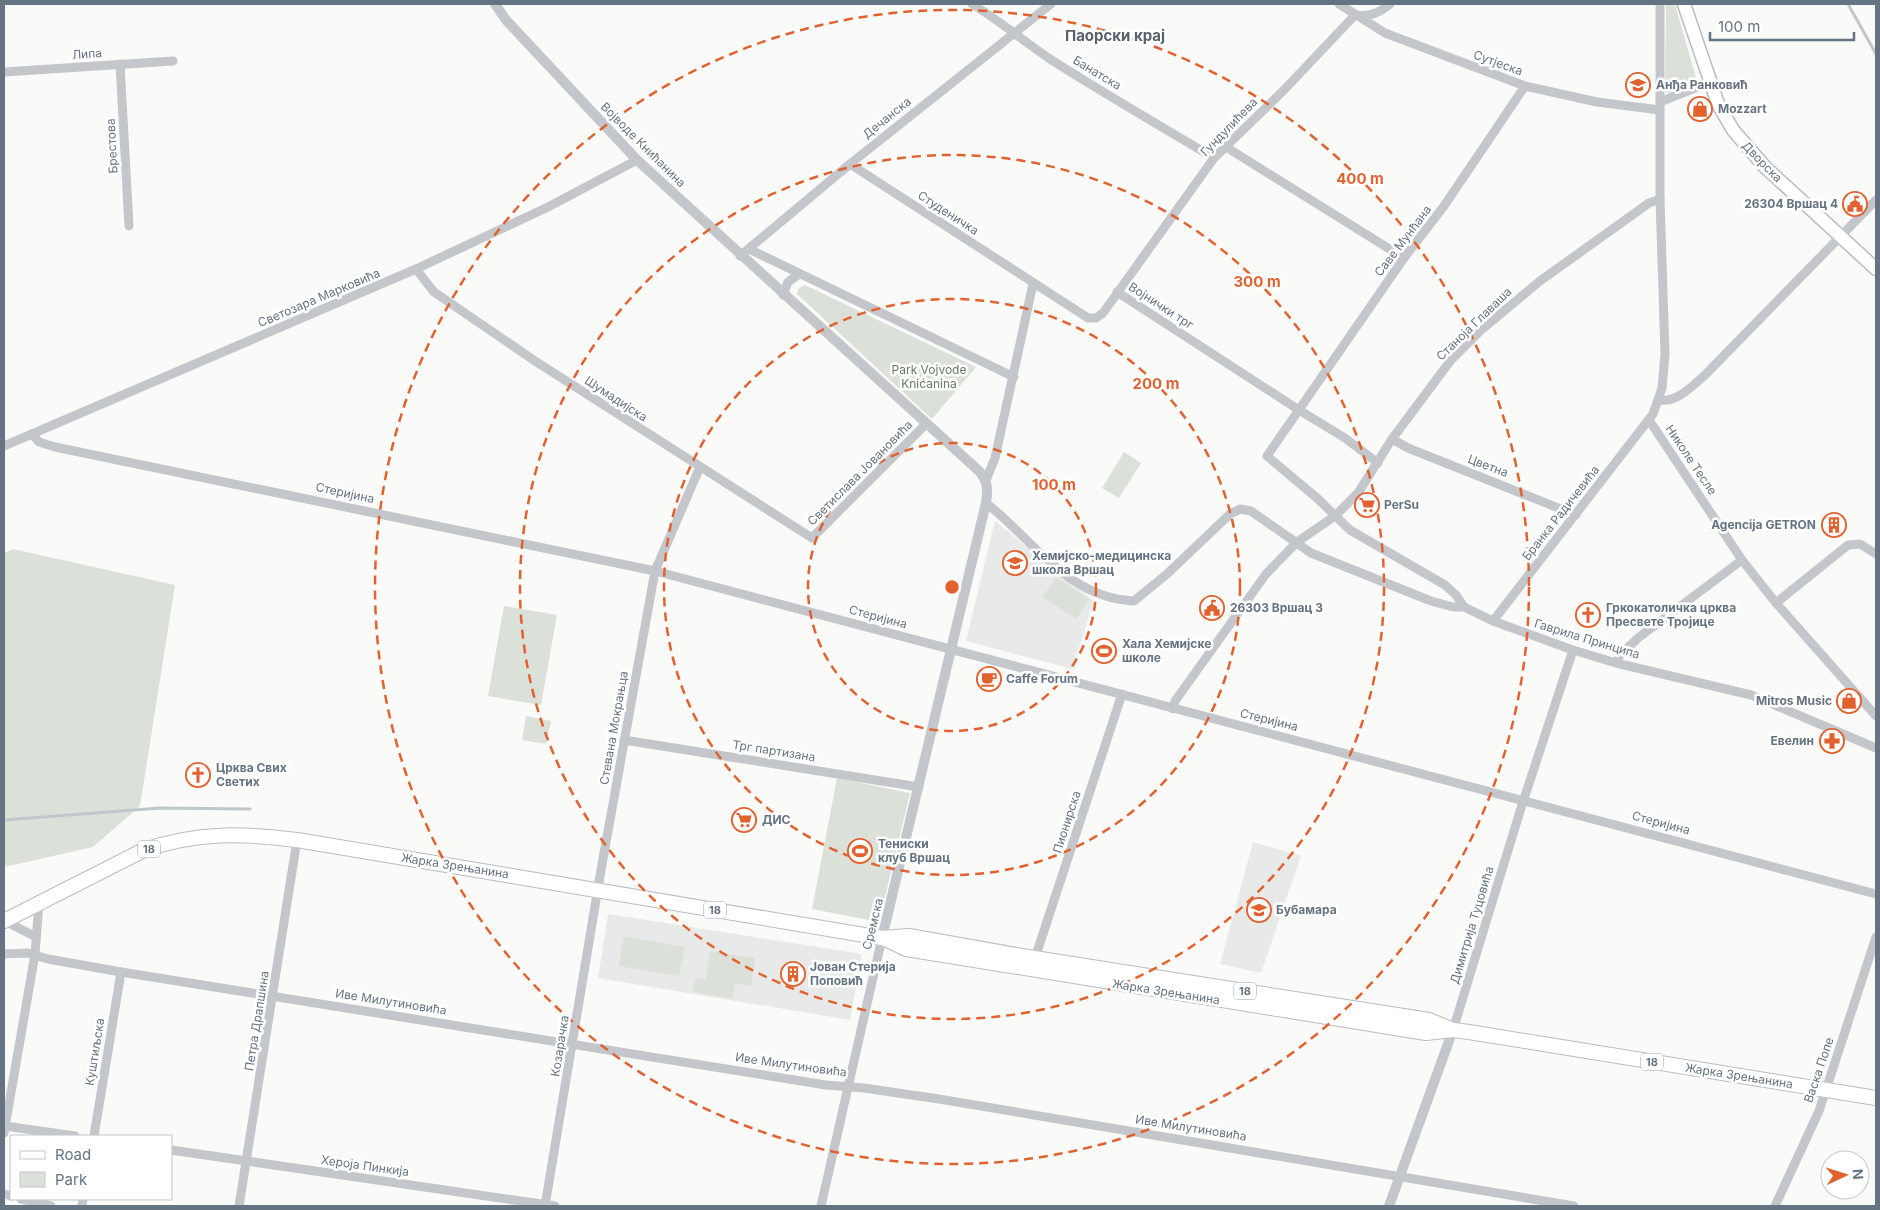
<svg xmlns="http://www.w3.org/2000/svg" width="1880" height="1210" viewBox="0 0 1880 1210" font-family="Inter,sans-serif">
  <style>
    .built { fill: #e8e9e9 }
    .green { fill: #dbe1d9 }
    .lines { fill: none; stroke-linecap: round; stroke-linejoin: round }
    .stream { stroke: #bec7cd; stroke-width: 3 }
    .secondary-casing { stroke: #b8bdc2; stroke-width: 15 }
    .primary-casing { stroke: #b9bdc1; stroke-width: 16 }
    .minor { stroke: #c3c7cb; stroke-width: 9 }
    .tertiary { stroke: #c3c7cb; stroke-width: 10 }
    .secondary { stroke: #fff; stroke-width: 12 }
    .primary { stroke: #fff; stroke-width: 14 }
    .ring { fill: none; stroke: #e2622f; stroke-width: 2.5; stroke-dasharray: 9 6 }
    .labels { text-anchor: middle; stroke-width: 5; stroke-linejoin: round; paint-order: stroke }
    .shield { fill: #fff; stroke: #939ea8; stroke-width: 1 }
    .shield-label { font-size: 11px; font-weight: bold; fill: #657482 }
    .street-label { font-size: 12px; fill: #657482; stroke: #fff }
    .poi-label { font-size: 12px; font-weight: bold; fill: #657482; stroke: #fff; text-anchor: start }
    .park-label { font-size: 12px; fill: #677a64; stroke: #fff }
    .quarter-label { font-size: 15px; font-weight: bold; fill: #57626d; stroke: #fff }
    .centre { fill: #e2622f; stroke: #fff; stroke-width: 2.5 }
    .ring-label { font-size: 15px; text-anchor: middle; font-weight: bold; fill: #e2622f; stroke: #fff; stroke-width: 5; stroke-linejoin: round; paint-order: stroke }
  </style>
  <rect width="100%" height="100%" fill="#fafaf8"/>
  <!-- built -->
  <g class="built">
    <path d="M995 521 1094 601 1072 669 966 641Z"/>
    <path d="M1253 842 1301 856 1261 973 1220 964Z"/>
    <path d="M608 914 862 954 850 1020 598 978Z"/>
  </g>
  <!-- green -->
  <g class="green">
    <path d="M1666 4H1675L1696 78 1695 83 1670 94 1665 92V88Z"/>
    <path d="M805 285 976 367 932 419 797 294 799 288Z"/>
    <path d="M1124 452 1141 463 1119 498 1102 488Z"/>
    <path d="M13 549 175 585 140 806 93 847 4 867V553Z"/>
    <path d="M1056 577 1089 599 1076 619 1043 597Z"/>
    <path d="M504 606 557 615 541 705 488 696Z"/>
    <path d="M526 716 551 721 546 744 522 740Z"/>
    <path d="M837 778 910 793 879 922 812 909Z"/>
    <path d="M624 936 685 947 679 976 619 966Z"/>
    <path d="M710 951 755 958 751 986 711 980 735 984 732 999 693 992 696 978 706 979Z"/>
  </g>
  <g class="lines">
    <!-- stream -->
    <g class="stream">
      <path d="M1848 4 1876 54"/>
      <path d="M4 820 160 808 250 809"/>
    </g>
    <defs>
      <path id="secondary" d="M1684 4 1718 104 1733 130 1765 167 1876 269"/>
      <g id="primary">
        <path d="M4 921 144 850C198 832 241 833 297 840L882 938 909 936 1028 957 1429 1020 1453 1030 1469 1032 1876 1098"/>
        <path d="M883 938 906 949 1426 1033 1452 1030"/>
      </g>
    </defs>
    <!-- secondary casing -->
    <use href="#secondary" class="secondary-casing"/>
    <!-- primary casing -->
    <use href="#primary" class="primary-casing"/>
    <!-- minor -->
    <g class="minor">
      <path d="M972 4C999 20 1023 41 1050 59 1103 93 1159 125 1214 158"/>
      <path d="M1339 4 1385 33 1525 86 1597 102 1660 110"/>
      <path d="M120 64 129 226"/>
      <path d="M4 72 173 61"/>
      <path d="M1660 102 1710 82"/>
      <path d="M1226 147 1404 258"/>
      <path d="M850 164 1088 318H1096L1103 313 1214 158 1283 91 1355 15C1370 17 1379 13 1390 4"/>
      <path d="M749 249 1014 377"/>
      <path d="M740 256 850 164 1051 4"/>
      <path d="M416 269 434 292 535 361 812 538 926 424"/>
      <path d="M1117 292 1299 410 1345 438 1378 463"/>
      <path d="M783 295 788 282 799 274"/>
      <path d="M1659 400C1677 403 1692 386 1705 375L1876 200"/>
      <path d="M1649 420 1742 560 1776 603 1876 716"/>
      <path d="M32 434 39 442 55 447 655 571 1876 894"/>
      <path d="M1392 439 1408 448 1576 515"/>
      <path d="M4 446 416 269 548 207 637 160"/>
      <path d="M986 480 995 458 1033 284"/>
      <path d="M986 503C1034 540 1067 598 1134 601L1167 574 1230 514 1240 509 1251 511 1311 553 1431 601 1453 607H1464L1493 621 1573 650 1616 663 1751 695 1876 748"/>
      <path d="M1776 603 1848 545 1860 544 1876 554"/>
      <path d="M1464 607 1456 595 1445 585 1350 530 1317 498 1267 456 1404 258 1444 206 1525 86"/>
      <path d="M1493 621 1653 414 1662 388 1665 354 1660 199V4"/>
      <path d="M1616 663 1620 655 1638 638 1742 560"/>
      <path d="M1173 709 1175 701 1266 574 1297 542 1335 516 1358 493 1392 439 1451 360 1480 331 1540 281 1649 203 1660 199"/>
      <path d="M624 740 919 787"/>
      <path d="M5 921 36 937"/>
      <path d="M4 954 28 953 48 959 121 972 826 1085 864 1088 939 1099 1574 1206"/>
      <path d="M1035 958 1122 694"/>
      <path d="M1453 1030 1521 808 1573 650"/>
      <path d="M5 1126 75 1136"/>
      <path d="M4 1133 35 954 39 903"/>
      <path d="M94 1136 121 972"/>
      <path d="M171 1150 555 1206"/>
      <path d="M4 1194 11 1196"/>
      <path d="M21 1199 51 1206"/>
      <path d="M82 1206 83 1199"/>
      <path d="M239 1206 297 840"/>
      <path d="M545 1206 601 870 655 571 700 467"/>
      <path d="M821 1206 882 938"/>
      <path d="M1775 1206 1819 1111 1876 937"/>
    </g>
    <!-- tertiary -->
    <g class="tertiary">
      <path d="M495 4 506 20 637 160 979 471C988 482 988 489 986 503L882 938"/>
      <path d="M1389 1206 1453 1030"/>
    </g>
    <!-- secondary -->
    <use href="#secondary" class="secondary"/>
    <!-- primary -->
    <use href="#primary" class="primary"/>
  </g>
  <!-- distance rings -->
  <g class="ring">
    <circle cx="952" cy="587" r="144"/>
    <circle cx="952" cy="587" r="288"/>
    <circle cx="952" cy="587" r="432"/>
    <circle cx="952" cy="587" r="577"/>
  </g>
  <!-- icons -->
  <defs>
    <symbol id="school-ring" viewBox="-11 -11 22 22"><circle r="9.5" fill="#fff" stroke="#e2622f" stroke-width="1.5"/><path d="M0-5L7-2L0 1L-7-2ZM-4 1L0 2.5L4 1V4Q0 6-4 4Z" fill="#e2622f"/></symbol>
    <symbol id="shop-ring" viewBox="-11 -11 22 22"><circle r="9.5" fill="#fff" stroke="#e2622f" stroke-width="1.5"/><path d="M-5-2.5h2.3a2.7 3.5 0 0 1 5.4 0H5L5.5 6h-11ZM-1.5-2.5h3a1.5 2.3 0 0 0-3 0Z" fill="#e2622f"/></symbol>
    <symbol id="civic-ring" viewBox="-11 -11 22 22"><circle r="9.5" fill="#fff" stroke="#e2622f" stroke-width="1.5"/><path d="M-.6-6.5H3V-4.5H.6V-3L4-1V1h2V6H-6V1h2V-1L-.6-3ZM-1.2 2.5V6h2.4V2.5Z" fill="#e2622f"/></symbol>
    <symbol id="supermarket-ring" viewBox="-11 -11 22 22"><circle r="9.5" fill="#fff" stroke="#e2622f" stroke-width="1.5"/><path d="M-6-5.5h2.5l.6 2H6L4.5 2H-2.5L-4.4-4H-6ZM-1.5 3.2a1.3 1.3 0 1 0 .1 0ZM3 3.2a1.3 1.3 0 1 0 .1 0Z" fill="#e2622f"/></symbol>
    <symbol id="building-ring" viewBox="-11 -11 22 22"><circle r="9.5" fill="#fff" stroke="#e2622f" stroke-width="1.5"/><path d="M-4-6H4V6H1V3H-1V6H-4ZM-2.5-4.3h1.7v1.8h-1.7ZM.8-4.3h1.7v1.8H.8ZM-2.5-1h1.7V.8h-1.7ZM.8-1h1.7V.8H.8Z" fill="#e2622f"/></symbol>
    <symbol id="church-ring" viewBox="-11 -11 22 22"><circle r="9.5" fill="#fff" stroke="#e2622f" stroke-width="1.5"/><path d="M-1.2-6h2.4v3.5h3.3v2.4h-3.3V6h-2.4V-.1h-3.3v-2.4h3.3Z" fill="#e2622f"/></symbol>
    <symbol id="stadium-ring" viewBox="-11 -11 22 22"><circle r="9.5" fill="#fff" stroke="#e2622f" stroke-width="1.5"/><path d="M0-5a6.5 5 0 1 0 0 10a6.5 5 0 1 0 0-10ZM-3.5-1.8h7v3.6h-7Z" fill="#e2622f"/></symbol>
    <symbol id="cafe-ring" viewBox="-11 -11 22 22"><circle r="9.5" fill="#fff" stroke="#e2622f" stroke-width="1.5"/><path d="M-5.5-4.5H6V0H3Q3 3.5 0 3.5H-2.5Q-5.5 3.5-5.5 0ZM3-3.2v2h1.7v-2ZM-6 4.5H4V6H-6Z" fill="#e2622f"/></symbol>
    <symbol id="pharmacy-ring" viewBox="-11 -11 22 22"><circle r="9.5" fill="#fff" stroke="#e2622f" stroke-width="1.5"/><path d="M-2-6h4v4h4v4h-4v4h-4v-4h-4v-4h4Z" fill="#e2622f"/></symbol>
  </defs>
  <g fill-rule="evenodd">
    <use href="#school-ring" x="1624" y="71" width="28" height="28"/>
    <use href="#shop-ring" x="1686" y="95" width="28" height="28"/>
    <use href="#civic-ring" x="1841" y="190" width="28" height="28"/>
    <use href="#supermarket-ring" x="1353" y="491" width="28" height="28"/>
    <use href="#building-ring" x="1820" y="511" width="28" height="28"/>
    <use href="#school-ring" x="1001" y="549" width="28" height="28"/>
    <use href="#civic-ring" x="1198" y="594" width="28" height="28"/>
    <use href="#church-ring" x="1574" y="601" width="28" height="28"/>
    <use href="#stadium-ring" x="1090" y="637" width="28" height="28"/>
    <use href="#cafe-ring" x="975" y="665" width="28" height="28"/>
    <use href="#shop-ring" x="1835" y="687" width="28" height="28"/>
    <use href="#pharmacy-ring" x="1818" y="727" width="28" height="28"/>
    <use href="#church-ring" x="184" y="761" width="28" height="28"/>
    <use href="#supermarket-ring" x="730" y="806" width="28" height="28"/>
    <use href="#stadium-ring" x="846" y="837" width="28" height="28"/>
    <use href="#school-ring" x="1245" y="896" width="28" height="28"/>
    <use href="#building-ring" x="779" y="960" width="28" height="28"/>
  </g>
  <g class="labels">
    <!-- shield labels -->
    <g class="shield">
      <rect x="138" y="840.5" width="22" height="17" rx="4"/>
      <rect x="704" y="901.5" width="22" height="17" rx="4"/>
      <rect x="1234" y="982.5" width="22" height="17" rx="4"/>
      <rect x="1641" y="1053.5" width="22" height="17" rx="4"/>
    </g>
    <g class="shield-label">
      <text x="149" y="853">18</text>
      <text x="715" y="914">18</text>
      <text x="1245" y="995">18</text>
      <text x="1652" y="1066">18</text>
    </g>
    <!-- street labels -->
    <g class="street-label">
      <text transform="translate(87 54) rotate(-4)" y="4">Липа</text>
      <text transform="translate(1498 63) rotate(20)" y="4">Сутјеска</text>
      <text transform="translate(1097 73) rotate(31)" y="4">Банатска</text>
      <text transform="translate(887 118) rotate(-39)" y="4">Дечанска</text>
      <text transform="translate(1229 127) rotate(-46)" y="4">Гундулићева</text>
      <text transform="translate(643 145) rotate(45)" y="4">Војводе Книћанина</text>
      <text transform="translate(112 146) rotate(-93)" y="4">Брестова</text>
      <text transform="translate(1762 162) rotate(46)" y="4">Дворска</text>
      <text transform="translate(948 213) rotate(33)" y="4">Студеничка</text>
      <text transform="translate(1403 241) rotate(-53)" y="4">Саве Мунћана</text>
      <text transform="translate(319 298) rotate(-23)" y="4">Светозара Марковића</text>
      <text transform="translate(1161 306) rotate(33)" y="4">Војнички трг</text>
      <text transform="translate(1474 324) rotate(-44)" y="4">Станоја Главаша</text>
      <text transform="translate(616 399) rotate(33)" y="4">Шумадијска</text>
      <text transform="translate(1691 460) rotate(56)" y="4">Николе Тесле</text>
      <text transform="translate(1488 466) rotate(21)" y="4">Цветна</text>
      <text transform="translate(860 473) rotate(-45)" y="4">Светислава Јовановића</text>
      <text transform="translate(345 493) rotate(12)" y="4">Стеријина</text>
      <text transform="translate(1561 513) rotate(-52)" y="4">Бранка Радичевића</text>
      <text transform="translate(878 617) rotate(15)" y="4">Стеријина</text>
      <text transform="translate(1587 639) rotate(17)" y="4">Гаврила Принципа</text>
      <text transform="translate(1269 720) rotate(14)" y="4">Стеријина</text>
      <text transform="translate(614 728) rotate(-80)" y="4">Стевана Мокрањца</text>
      <text transform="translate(774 751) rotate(9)" y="4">Трг партизана</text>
      <text transform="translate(1067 822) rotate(-72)" y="4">Пионирска</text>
      <text transform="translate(1661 823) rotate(15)" y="4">Стеријина</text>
      <text transform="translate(455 866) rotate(9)" y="4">Жарка Зрењанина</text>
      <text transform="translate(873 924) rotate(-76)" y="4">Сремска</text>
      <text transform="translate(1472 925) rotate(-73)" y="4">Димитрија Туцовића</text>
      <text transform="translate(1166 992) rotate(9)" y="4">Жарка Зрењанина</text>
      <text transform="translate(391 1002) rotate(9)" y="4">Иве Милутиновића</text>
      <text transform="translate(257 1021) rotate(-81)" y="4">Петра Драпшина</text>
      <text transform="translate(560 1046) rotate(-81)" y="4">Козарачка</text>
      <text transform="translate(95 1052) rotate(-81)" y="4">Куштиљска</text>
      <text transform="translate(791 1065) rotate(8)" y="4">Иве Милутиновића</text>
      <text transform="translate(1819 1070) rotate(-71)" y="4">Васка Попе</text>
      <text transform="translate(1739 1076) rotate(9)" y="4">Жарка Зрењанина</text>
      <text transform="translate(1191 1128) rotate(9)" y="4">Иве Милутиновића</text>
      <text transform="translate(365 1166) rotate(8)" y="4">Хероја Пинкија</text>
    </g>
    <!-- poi labels -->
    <g class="poi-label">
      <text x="1656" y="89">Анђа Ранковић</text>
      <text x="1718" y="113">Mozzart</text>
      <text x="1838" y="208" text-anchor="end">26304 Вршац 4</text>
      <text x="1384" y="509">PerSu</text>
      <text x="1816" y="529" text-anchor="end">Agencija GETRON</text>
      <text x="1032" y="560">Хемијско-медицинска<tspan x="1032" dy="14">школа Вршац</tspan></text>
      <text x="1230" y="612">26303 Вршац 3</text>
      <text x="1606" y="612">Гркокатоличка црква<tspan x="1606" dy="14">Пресвете Тројице</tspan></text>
      <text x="1122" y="648">Хала Хемијске<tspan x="1122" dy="14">школе</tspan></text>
      <text x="1006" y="683">Caffe Forum</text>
      <text x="1832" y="705" text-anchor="end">Mitros Music</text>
      <text x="1814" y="745" text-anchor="end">Евелин</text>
      <text x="216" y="772">Црква Свих<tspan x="216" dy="14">Светих</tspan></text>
      <text x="762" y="824">ДИС</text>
      <text x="878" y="848">Тениски<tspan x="878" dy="14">клуб Вршац</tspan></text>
      <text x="1276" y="914">Бубамара</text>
      <text x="810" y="971">Јован Стерија<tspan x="810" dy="14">Поповић</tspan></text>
    </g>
    <!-- park labels -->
    <g class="park-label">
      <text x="929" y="374">Park Vojvode<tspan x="929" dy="14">Knićanina</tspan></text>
    </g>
    <!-- quarter labels -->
    <g class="quarter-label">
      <text x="1115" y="41">Паорски крај</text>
    </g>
  </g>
  <circle cx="952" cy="587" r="8" class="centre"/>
  <g class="ring-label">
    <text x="1360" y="184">400 m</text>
    <text x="1257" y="287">300 m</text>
    <text x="1156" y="389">200 m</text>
    <text x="1054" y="490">100 m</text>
  </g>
  <!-- border -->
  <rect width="1880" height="1210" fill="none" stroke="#657482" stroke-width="10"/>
  <!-- legend -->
  <rect x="10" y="1135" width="162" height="65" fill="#ffffff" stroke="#c1c7cd"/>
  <rect x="20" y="1151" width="25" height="8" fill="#ffffff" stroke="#c1c7cd"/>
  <text x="55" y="1160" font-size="15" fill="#657482">Road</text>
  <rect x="20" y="1172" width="25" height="15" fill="#dbe1d9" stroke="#c1c7cd"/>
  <text x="55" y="1185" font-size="15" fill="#657482">Park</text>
  <!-- north arrow -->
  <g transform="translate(1845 1175) rotate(86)"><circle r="24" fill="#ffffff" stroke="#c1c7cd"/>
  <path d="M0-4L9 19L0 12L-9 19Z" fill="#e2622f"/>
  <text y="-8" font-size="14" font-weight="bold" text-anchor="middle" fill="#657482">N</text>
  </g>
  <!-- scale -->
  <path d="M1710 32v8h144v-8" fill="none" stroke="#657482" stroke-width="2.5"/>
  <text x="1718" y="32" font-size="15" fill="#657482" stroke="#ffffff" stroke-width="4" paint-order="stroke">100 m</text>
</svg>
